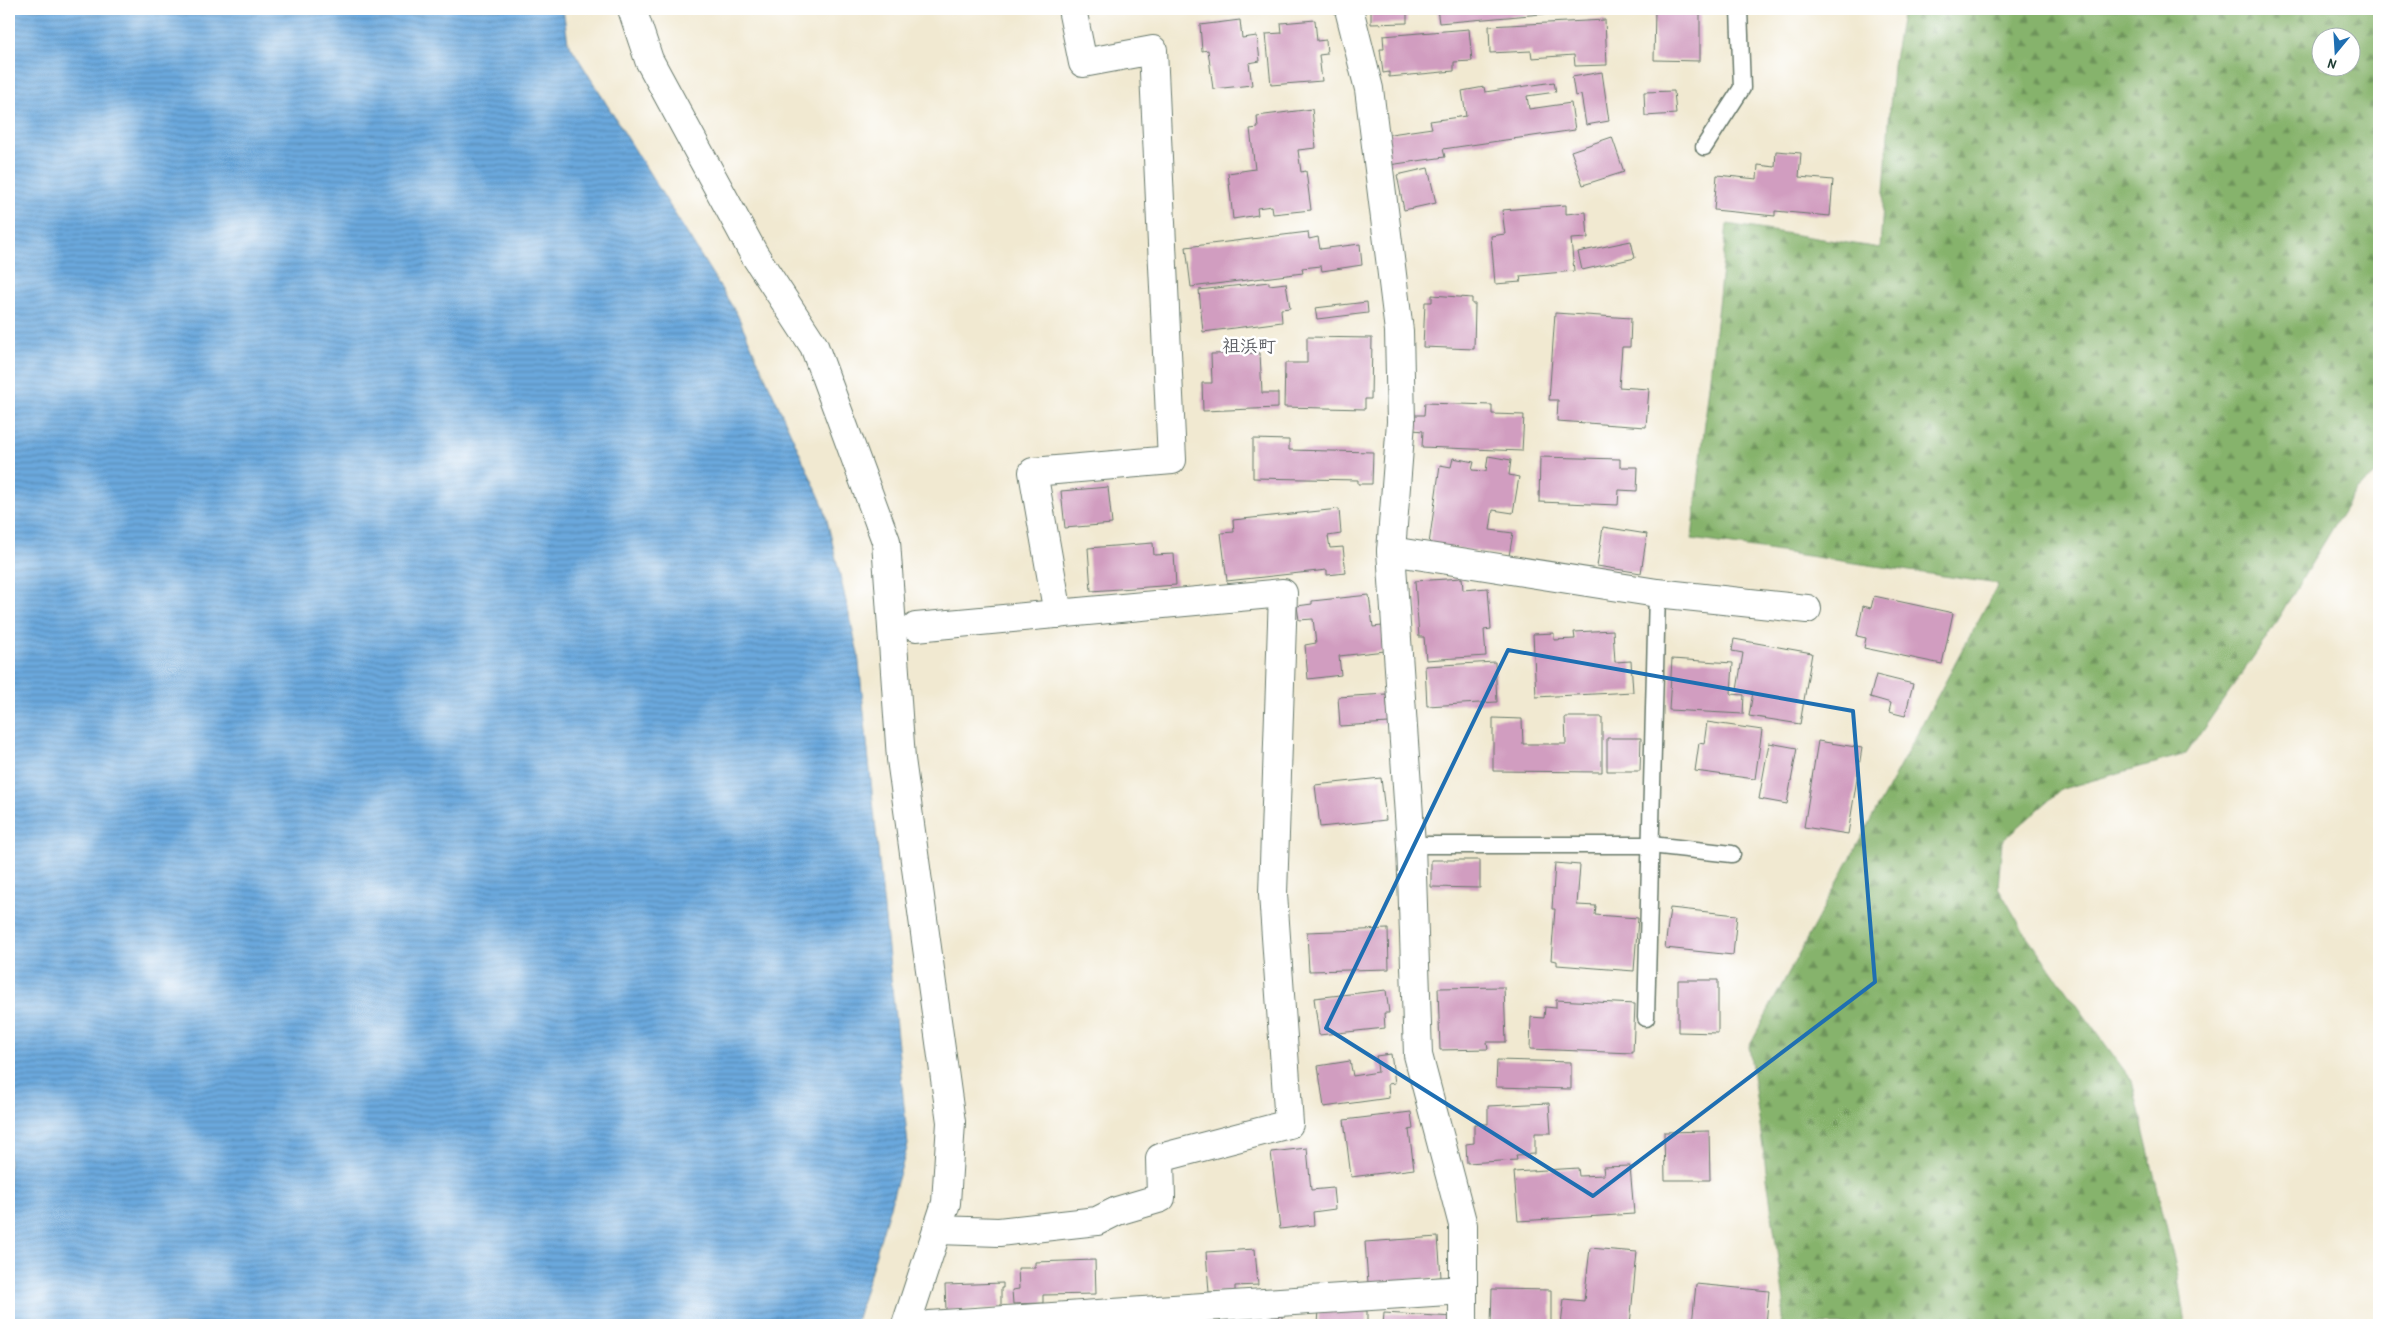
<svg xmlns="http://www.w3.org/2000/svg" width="2388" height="1334" viewBox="0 0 2388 1334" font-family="'Patrick Hand','Klee One',sans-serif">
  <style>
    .forest { fill: url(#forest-firs); stroke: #527850; fill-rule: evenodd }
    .water { fill: url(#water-rules); stroke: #457288 }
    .building { fill: #d19dc0 }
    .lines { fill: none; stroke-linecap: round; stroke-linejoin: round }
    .lane-casing { stroke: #68796b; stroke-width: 19 }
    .street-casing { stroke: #68796b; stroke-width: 30 }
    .secondary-casing { stroke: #68796b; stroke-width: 30 }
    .lane { stroke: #fff; stroke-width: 16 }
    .street { stroke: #fff; stroke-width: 28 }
    .secondary { stroke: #fff; stroke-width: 28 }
    .marked { fill: none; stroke: #1f6fb2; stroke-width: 4; stroke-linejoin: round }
    .labels { text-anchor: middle; stroke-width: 5; stroke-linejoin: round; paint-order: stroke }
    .quarter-label { font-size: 18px; font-weight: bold; fill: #5d5f65; stroke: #fff }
  </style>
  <defs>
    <pattern id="forest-firs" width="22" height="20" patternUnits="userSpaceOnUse" patternTransform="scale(1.25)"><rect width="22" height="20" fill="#86b36c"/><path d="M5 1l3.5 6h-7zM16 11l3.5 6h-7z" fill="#6d935a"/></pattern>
    <pattern id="water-rules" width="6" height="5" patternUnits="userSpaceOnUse" patternTransform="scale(1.25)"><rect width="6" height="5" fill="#6ba8dd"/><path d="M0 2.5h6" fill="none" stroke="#578ab4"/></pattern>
  </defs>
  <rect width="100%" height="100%" fill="#fff"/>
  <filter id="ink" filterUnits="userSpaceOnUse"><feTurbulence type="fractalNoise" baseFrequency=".02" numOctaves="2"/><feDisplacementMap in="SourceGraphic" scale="10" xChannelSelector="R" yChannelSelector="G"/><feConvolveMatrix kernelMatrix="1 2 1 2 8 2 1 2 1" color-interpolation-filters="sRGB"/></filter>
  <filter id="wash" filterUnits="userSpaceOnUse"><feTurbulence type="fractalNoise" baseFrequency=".0096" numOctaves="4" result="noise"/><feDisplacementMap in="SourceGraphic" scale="20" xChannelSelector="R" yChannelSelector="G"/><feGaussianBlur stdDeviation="1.12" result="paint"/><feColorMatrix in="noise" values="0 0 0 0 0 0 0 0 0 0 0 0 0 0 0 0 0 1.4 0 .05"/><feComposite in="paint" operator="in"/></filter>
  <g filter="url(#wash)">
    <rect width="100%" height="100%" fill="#f1e9d1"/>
    <!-- forest -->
    <path class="forest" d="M1903 9H2379V471L2356 490 2265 640 2186 754 2062 789 2002 841 1998 887 2024 932 2132 1081 2178 1277 2185 1325H1781L1784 1302 1749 1046 1998 584 1692 539 1727 224 1880 248 1893 65ZM2320 38H2350V68H2320Z"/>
    <!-- water -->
    <path class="water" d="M9 9H563L568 42 737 314 824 507 858 653 908 1145 855 1325H9Z"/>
    <g id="blocks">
      <!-- building -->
      <g class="building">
        <path d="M1371 9H1407V23L1371 24Z"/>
        <path d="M1437 9H1553V13L1439 23Z"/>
        <path d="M1655 9H1700V61L1654 60Z"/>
        <path d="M1240 20 1242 38 1257 36 1260 61 1249 63 1252 85 1213 89 1208 50 1202 51 1200 25Z"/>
        <path d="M1315 20 1317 41 1326 40 1327 54 1319 55 1322 81 1271 85 1266 34 1282 33 1281 23Z"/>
        <path d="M1605 20 1607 65 1575 66 1574 55 1532 58 1531 51 1490 53 1489 26Z"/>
        <path d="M1469 29 1472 61 1454 62V71L1389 77V72L1383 73 1380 49H1384L1383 36Z"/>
        <path d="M1602 72 1609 121 1586 125 1581 95 1575 96 1572 77Z"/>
        <path d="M1554 82 1556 92 1527 96 1529 109 1571 103 1575 130 1443 149 1445 157 1389 165 1384 135 1432 128 1430 121 1466 116 1462 91 1484 87 1485 92Z"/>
        <path d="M1674 91 1676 114 1645 116 1644 92Z"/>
        <path d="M1312 109 1316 148 1298 150 1301 172 1306 171 1311 210 1273 214 1272 206 1257 208 1258 215 1233 219 1228 173 1255 169 1250 129 1258 128 1257 116Z"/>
        <path d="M1612 137 1624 172 1583 185 1571 151Z"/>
        <path d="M1776 151 1801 153 1799 177 1833 180 1830 216 1775 211V216L1714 210 1717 175 1757 179 1758 165 1775 167Z"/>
        <path d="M1428 168 1436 203 1404 210 1397 175Z"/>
        <path d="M1566 205V214L1586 212 1588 238 1571 239 1574 271 1520 276 1521 282 1495 284 1491 236 1505 234 1502 210Z"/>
        <path d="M1308 232 1309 239 1318 237 1320 249 1360 244 1362 265 1322 271 1321 266 1302 268 1303 273 1191 287 1186 247Z"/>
        <path d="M1631 241 1635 258 1582 270 1578 252Z"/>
        <path d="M1269 282V285L1286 283 1290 308 1281 309 1282 322 1203 332 1199 290Z"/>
        <path d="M1432 295 1472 298V304H1475L1474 349 1423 347 1425 302H1432Z"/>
        <path d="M1367 302 1368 313 1317 319 1315 308Z"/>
        <path d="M1555 313 1631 318 1630 347H1622L1619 387 1649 389 1646 427 1557 421 1558 400H1549Z"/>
        <path d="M1307 337 1372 338 1371 399H1365V409L1284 407 1285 363H1307Z"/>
        <path d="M1260 353 1262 393H1278V408L1203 411 1202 383H1212L1211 354Z"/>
        <path d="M1425 403 1492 405V414L1524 415 1522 451 1422 447 1423 431 1413 430 1414 415H1424Z"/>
        <path d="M1253 439 1289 440V450L1373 452 1372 484H1358V480L1253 478Z"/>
        <path d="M1488 456 1511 460 1509 475 1519 477 1513 513 1493 510 1490 530 1513 533 1509 556 1429 544 1440 465 1451 467 1453 458 1474 462 1472 470 1486 471Z"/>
        <path d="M1540 457 1620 459V467H1638L1637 491 1619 490 1618 505 1539 502Z"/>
        <path d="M1108 487 1112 524 1065 528 1061 491Z"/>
        <path d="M1339 509 1341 534 1328 536 1330 548 1343 547 1346 573 1327 575V570L1227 581 1221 533 1234 532 1233 520Z"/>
        <path d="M1603 527 1647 534 1641 573 1597 566Z"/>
        <path d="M1153 543 1154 555 1174 554 1176 585 1091 591 1088 548Z"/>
        <path d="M1462 578 1463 590 1488 588 1491 629 1484 630 1486 656 1426 660 1424 637H1419L1415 581Z"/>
        <path d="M1369 595 1373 627 1382 626 1385 651 1339 656 1341 675 1308 679 1305 645 1316 643 1313 619 1299 620 1297 606 1312 604V601Z"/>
        <path d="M1874 596 1953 613 1942 664 1864 648 1866 638 1857 636 1863 606 1871 608Z"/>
        <path d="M1613 630 1615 662 1631 661 1633 692 1536 697 1533 634 1554 633V640L1575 639 1574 632Z"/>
        <path d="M1734 639 1812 653 1800 724 1749 716 1753 692 1737 690 1743 653 1732 651Z"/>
        <path d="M1672 659 1733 663 1731 694 1744 695 1743 714 1669 710Z"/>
        <path d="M1495 662 1497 702 1427 706 1425 666Z"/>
        <path d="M1876 675 1913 684 1905 716 1889 712 1891 703 1870 697Z"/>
        <path d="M1386 694 1389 723 1340 726 1338 697Z"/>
        <path d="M1565 717H1602V772L1493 771V718L1522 719 1523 744H1566Z"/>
        <path d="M1707 722 1762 730 1755 779 1695 771 1699 743 1704 744Z"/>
        <path d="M1607 738H1641L1640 771H1607Z"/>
        <path d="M1818 741 1862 748 1848 834 1804 827Z"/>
        <path d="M1769 743 1797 748 1787 804 1759 799Z"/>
        <path d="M1381 778 1386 820 1320 827 1315 785Z"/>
        <path d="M1431 860H1480V888L1431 887Z"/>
        <path d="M1555 863 1580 865 1577 905 1596 906 1595 915 1638 918 1634 971 1557 965V961L1551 960 1555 909H1552Z"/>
        <path d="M1670 908 1737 915 1733 955 1665 948Z"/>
        <path d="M1388 929 1389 969 1309 971 1307 932Z"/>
        <path d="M1678 980H1718V1033L1678 1032Z"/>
        <path d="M1504 987 1506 1042H1487L1488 1049 1440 1050 1438 988Z"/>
        <path d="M1386 990 1389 1013H1384L1385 1028 1319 1035 1314 998Z"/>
        <path d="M1556 1000 1635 1004 1633 1053 1530 1049 1531 1017 1544 1018 1545 1007 1556 1008Z"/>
        <path d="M1391 1054 1395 1083 1388 1084 1389 1098 1324 1107 1318 1066 1350 1061 1353 1076 1378 1072 1376 1056Z"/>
        <path d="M1497 1060 1571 1062V1089L1496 1087Z"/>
        <path d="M1549 1103 1551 1133H1535V1154L1516 1155 1517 1160 1467 1163 1466 1144 1474 1143V1124H1488V1106Z"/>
        <path d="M1411 1112 1413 1129 1409 1130 1414 1169 1351 1177 1344 1120Z"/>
        <path d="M1709 1131 1710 1180H1665L1664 1132Z"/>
        <path d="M1307 1148 1311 1190 1333 1188 1335 1209 1313 1212 1314 1225 1280 1229 1271 1152Z"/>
        <path d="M1630 1166 1634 1214 1518 1221 1514 1172 1578 1168 1579 1176 1604 1175 1603 1167Z"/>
        <path d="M1438 1237 1441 1277 1368 1283 1365 1242Z"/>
        <path d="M1590 1248 1637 1252 1630 1325H1561L1564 1299 1584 1301Z"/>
        <path d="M1255 1249 1258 1285 1235 1286V1291L1209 1292 1206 1252Z"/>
        <path d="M1095 1260 1096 1294 1043 1295V1303L1013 1304 1012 1290 1019 1289 1018 1268H1035V1262Z"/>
        <path d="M1003 1283V1288H1001V1308L946 1310 945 1285Z"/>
        <path d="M1696 1284 1769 1291 1766 1325H1692Z"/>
        <path d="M1492 1289 1551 1290V1325H1491Z"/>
        <path d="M1319 1309 1367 1311V1325H1318Z"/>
        <path d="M1282 1313V1325H1221V1316Z"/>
        <path d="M1384 1313 1454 1317 1453 1325H1383Z"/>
        <path d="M1204 1315 1205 1325H1133Z"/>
      </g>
    </g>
  </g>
  <g filter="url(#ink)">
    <use href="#blocks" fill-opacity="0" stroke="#68796b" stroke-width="1"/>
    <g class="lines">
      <defs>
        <g id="lane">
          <path d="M1704 147 1742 88 1739 9"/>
          <path d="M1411 845H1651L1732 854"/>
          <path d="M1646 1018 1657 593"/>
        </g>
        <g id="street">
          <path d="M1349 9 1369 89 1399 331 1401 422 1391 551 1411 845 1418 1055 1463 1225V1325"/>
          <path d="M1391 551 1657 593 1807 609"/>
          <path d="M1058 614 1033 472 1172 460 1153 50 1083 63 1072 9"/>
          <path d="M916 627 1283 593 1273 894 1289 1124 1160 1158 1161 1198 1117 1211 1097 1221 999 1232 937 1230"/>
          <path d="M929 1325 1463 1290"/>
        </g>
        <path id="secondary" d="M632 9 649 60 754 254 814 346 886 541 901 759 951 1122 946 1203 906 1325"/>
      </defs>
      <!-- lane casing -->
      <use href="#lane" class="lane-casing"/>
      <!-- street casing -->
      <use href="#street" class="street-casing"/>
      <!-- secondary casing -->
      <use href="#secondary" class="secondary-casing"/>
      <!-- lane -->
      <use href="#lane" class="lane"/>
      <!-- street -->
      <use href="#street" class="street"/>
      <!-- secondary -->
      <use href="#secondary" class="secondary"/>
    </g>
  </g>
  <!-- marked area -->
  <path class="marked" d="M1508 650 1853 711 1875 982 1593 1196 1326 1028Z"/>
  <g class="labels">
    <!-- quarter labels -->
    <g class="quarter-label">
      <text x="1249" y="352">祖浜町</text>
    </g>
  </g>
  <!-- margin -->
  <rect width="2388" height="1334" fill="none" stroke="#fff" stroke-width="30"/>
  <!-- north arrow -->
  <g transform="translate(2336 52) rotate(198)"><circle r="24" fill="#ffffff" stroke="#a5b1ae"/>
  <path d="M0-4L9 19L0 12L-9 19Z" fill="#1f6fb2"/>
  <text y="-8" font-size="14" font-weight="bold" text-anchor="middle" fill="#1f3d34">N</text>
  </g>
</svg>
